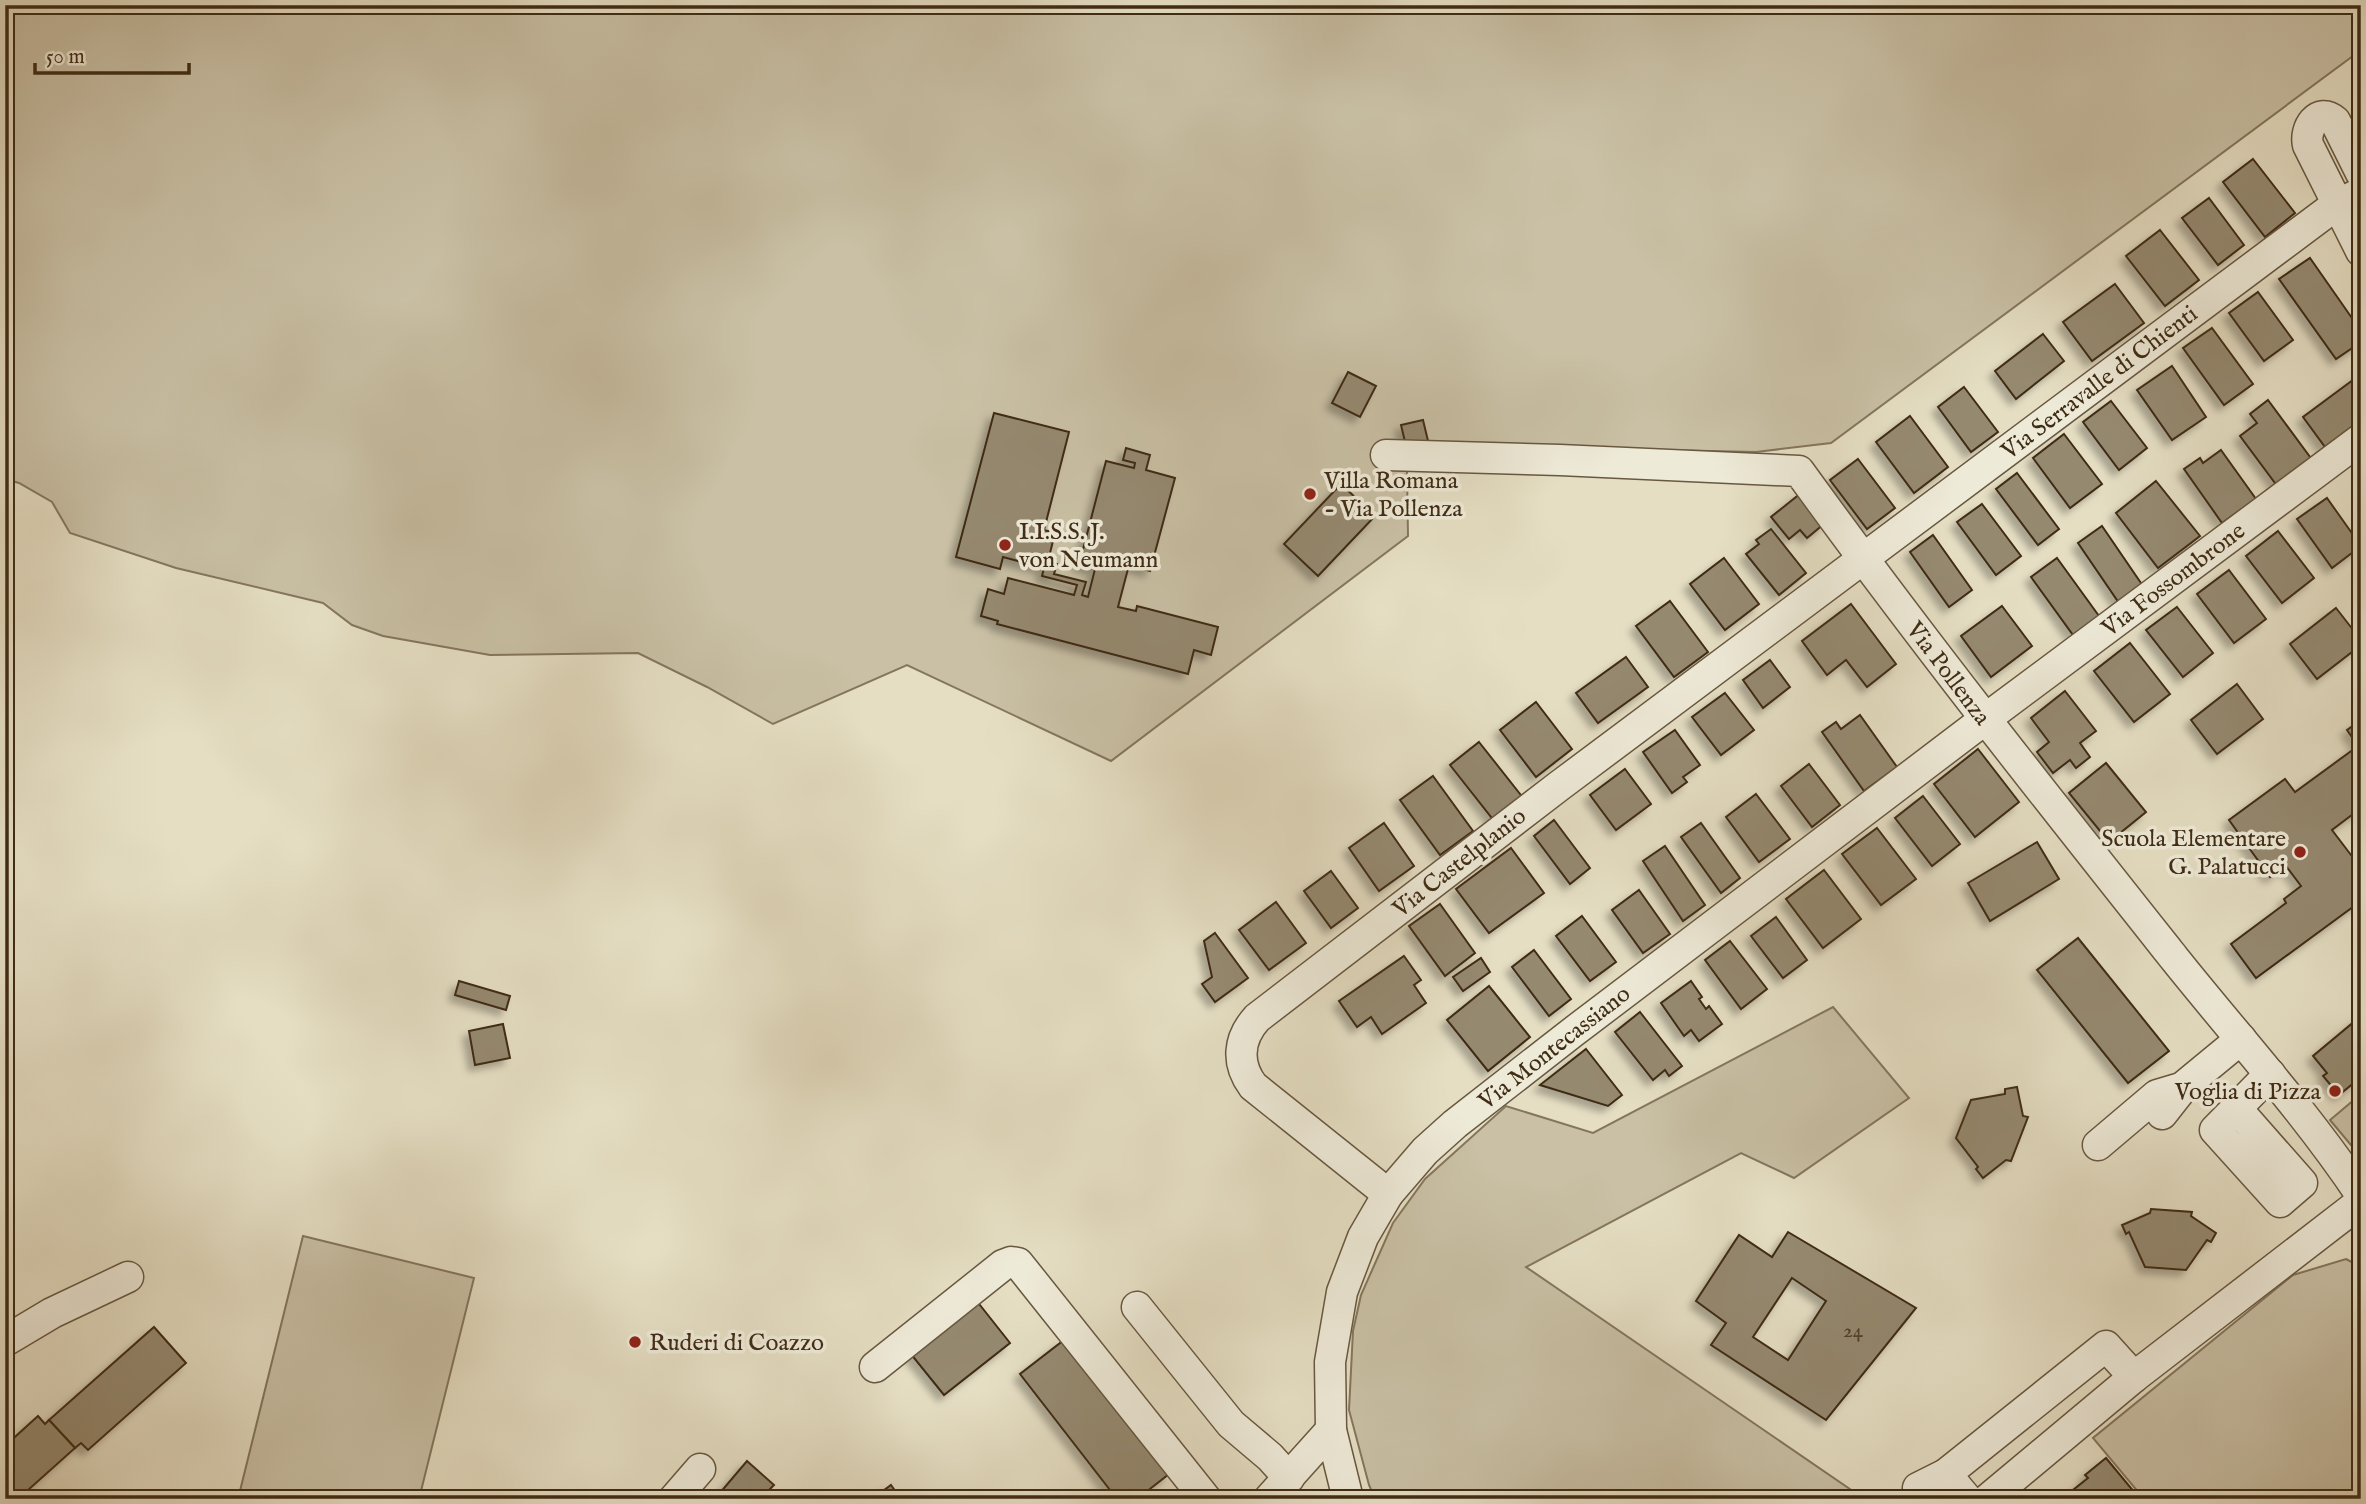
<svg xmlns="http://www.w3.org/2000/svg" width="2366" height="1504" viewBox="0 0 2366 1504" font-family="'IM FELL English',serif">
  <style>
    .green { fill: #c9c0a5; stroke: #84765d; stroke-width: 2 }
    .building { fill: #95896f; stroke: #3f2c15; stroke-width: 2; fill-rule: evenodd; filter: url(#shadow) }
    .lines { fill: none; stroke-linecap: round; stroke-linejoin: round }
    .minor-casing { stroke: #685840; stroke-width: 33 }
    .minor { stroke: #eeead8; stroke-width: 30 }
    .poi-dot { fill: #8f2418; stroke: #eeead8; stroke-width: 2.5 }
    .labels { text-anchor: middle; stroke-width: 7; stroke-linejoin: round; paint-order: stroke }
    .number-label { font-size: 21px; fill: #54432c }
    .street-label { font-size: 24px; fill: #3f2c15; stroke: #eeead8 }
    .poi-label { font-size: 24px; fill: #3f2c15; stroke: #eeead8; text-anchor: start }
  </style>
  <defs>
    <filter id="shadow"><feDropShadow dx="-6" dy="6" stdDeviation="3.5" flood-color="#0004"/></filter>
  </defs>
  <rect width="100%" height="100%" fill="#e5dec3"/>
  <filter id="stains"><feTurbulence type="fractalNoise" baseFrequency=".00286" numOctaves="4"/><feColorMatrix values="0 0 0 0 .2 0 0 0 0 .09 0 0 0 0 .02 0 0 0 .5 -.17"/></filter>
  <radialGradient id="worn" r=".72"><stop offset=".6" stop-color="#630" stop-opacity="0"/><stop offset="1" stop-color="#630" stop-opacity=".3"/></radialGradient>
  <!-- green -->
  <g class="green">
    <path d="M5 5H2361V50L1831 443 1756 452 1431 445 1407 472 1408 536 1111 761 907 665 773 724 707 687 638 653 490 655 383 636 352 625 323 603 176 568 70 533 52 502 19 483 5 479Z"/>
    <path d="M1833 1007 1909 1098 1794 1178 1741 1153 1526 1267 1860 1496 1858 1499H1375L1369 1485 1349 1410 1353 1331 1361 1295 1393 1223 1425 1179 1506 1106 1593 1133Z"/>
    <path d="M2361 1094V1157L2330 1120Z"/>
    <path d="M303 1236 474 1278 419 1499H238Z"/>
    <path d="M2346 1259 2361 1267V1499H2144L2093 1438 2293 1275Z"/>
  </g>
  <!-- building -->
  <g class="building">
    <path d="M2253 159 2295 213 2265 237 2223 182Z"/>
    <path d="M2209 198 2244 245 2218 265 2182 218Z"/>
    <path d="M2160 230 2199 280 2165 306 2126 256Z"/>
    <path d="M2310 258 2361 331V342L2336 359 2279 279Z"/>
    <path d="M2115 284 2144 323 2092 361 2063 322Z"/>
    <path d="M2258 292 2293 340 2264 361 2229 313Z"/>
    <path d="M2212 328 2253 384 2224 405 2183 348Z"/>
    <path d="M2043 334 2064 361 2016 399 1995 371Z"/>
    <path d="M2172 366 2206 417 2172 440 2137 390Z"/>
    <path d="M1348 372 1376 386 1360 417 1332 403Z"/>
    <path d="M2361 374V420L2325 447 2303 417Z"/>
    <path d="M1964 387 1998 432 1971 452 1938 407Z"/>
    <path d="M2268 400 2313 461 2278 487 2240 436 2257 423 2250 414Z"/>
    <path d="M2111 401 2147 448 2119 470 2083 422Z"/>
    <path d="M994 413 1069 432 1044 530 1055 533 1048 561 1057 564 1054 574 1086 582 1082 595 1088 597 1095 569 1079 565 1106 461 1134 468 1135 463 1123 460 1126 448 1150 455 1146 470 1175 478 1150 571 1129 565 1118 607 1136 611 1137 606 1218 627 1211 655 1194 650 1188 674 997 624 998 621 981 616 988 589 1004 594 1008 578 1074 595 1077 585 1042 576 1044 568 1003 557 1000 569 956 557Z"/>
    <path d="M1910 416 1948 467 1914 493 1876 442Z"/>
    <path d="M1423 420 1429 445 1407 450 1401 425Z"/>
    <path d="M2064 434 2102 484 2070 508 2033 458Z"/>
    <path d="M2221 450 2256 499 2222 523 2184 469 2200 458 2203 463Z"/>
    <path d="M1858 459 1895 508 1867 529 1830 480Z"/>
    <path d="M2017 473 2059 529 2038 545 1996 489Z"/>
    <path d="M2156 481 2200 536 2158 568 2116 513Z"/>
    <path d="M1341 484 1375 516 1318 576 1284 544Z"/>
    <path d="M1801 493 1825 523 1807 538 1800 530 1789 539 1771 517Z"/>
    <path d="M2327 498 2361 546 2332 568 2297 519Z"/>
    <path d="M1982 504 2021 556 1996 575 1957 522Z"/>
    <path d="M2102 526 2143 586 2119 603 2078 543Z"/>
    <path d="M1771 529 1806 573 1779 595 1746 554 1759 544 1756 540Z"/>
    <path d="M2278 531 2314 578 2282 603 2246 556Z"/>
    <path d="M1933 535 1972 590 1949 607 1910 552Z"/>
    <path d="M1724 558 1759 604 1725 630 1690 584Z"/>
    <path d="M2057 558 2099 616 2073 635 2031 577Z"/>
    <path d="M2229 570 2266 619 2234 643 2197 594Z"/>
    <path d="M1670 601 1708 652 1674 677 1636 626Z"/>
    <path d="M1851 604 1896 664 1867 687 1846 660 1827 675 1802 641Z"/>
    <path d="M2002 606 2032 646 1991 677 1961 636Z"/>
    <path d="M2177 607 2213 653 2183 677 2146 630Z"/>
    <path d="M2336 608 2361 640V645L2317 679 2290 644Z"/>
    <path d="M2130 643 2170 694 2134 722 2094 671Z"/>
    <path d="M1626 657 1648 687 1598 723 1576 693Z"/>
    <path d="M1770 660 1790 687 1763 708 1743 680Z"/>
    <path d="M2237 684 2263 719 2217 754 2191 720Z"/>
    <path d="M2065 691 2096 731 2080 743 2090 757 2076 768 2070 760 2053 773 2037 752 2049 742 2031 718Z"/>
    <path d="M1725 693 1754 730 1721 755 1692 717Z"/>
    <path d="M1536 702 1572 749 1536 777 1500 730Z"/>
    <path d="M1860 715 1897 767 1864 791 1822 732 1836 722 1841 729Z"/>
    <path d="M2361 720V815L2357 811 2332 830 2351 855 2361 848V901L2256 978 2231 944 2286 903 2284 899 2301 886 2286 866 2270 877 2229 820 2285 779 2295 792 2358 746 2347 730Z"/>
    <path d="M1675 730 1700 765 1683 777 1687 782 1672 793 1643 752Z"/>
    <path d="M1479 742 1524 799 1495 822 1450 765Z"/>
    <path d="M1978 749 2019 802 1975 837 1934 784Z"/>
    <path d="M2106 763 2146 812 2109 842 2069 793Z"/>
    <path d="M1809 764 1840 805 1812 827 1781 786Z"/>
    <path d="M1625 769 1651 804 1616 830 1590 795Z"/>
    <path d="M1433 776 1473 831 1440 855 1400 800Z"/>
    <path d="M1756 794 1790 839 1759 862 1726 817Z"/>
    <path d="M1923 796 1960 844 1932 866 1895 818Z"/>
    <path d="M1554 820 1590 868 1570 884 1534 836Z"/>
    <path d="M1384 823 1414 866 1379 891 1349 848Z"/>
    <path d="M1701 823 1740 878 1721 893 1681 837Z"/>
    <path d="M1877 828 1916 879 1881 905 1842 854Z"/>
    <path d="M2037 842 2059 879 1990 921 1968 883Z"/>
    <path d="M1665 846 1705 905 1683 921 1643 861Z"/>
    <path d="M1511 848 1544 893 1489 933 1456 889Z"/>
    <path d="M1824 870 1861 919 1823 948 1786 899Z"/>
    <path d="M1331 871 1358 908 1331 928 1304 891Z"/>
    <path d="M1639 890 1670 934 1643 953 1612 910Z"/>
    <path d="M1276 902 1306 943 1269 970 1239 930Z"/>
    <path d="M1440 904 1475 953 1445 976 1409 926Z"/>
    <path d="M1582 916 1616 962 1590 981 1556 936Z"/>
    <path d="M1776 917 1807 960 1783 978 1751 936Z"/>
    <path d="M1215 933 1248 978 1215 1002 1202 984 1212 977 1204 941Z"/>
    <path d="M2078 938 2169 1051 2128 1083 2037 970Z"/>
    <path d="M1730 941 1767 989 1741 1009 1705 960Z"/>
    <path d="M1534 950 1571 999 1549 1016 1512 967Z"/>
    <path d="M1404 956 1421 980 1414 985 1426 1003 1382 1034 1371 1017 1357 1027 1339 1001Z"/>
    <path d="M1481 958 1490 972 1463 991 1453 977Z"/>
    <path d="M459 981 510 996 506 1010 455 995Z"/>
    <path d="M1691 981 1702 997 1699 999 1706 1009 1709 1006 1722 1024 1699 1041 1691 1030 1684 1036 1661 1003Z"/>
    <path d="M1489 986 1530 1037 1488 1071 1447 1020Z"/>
    <path d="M1640 1012 1682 1066 1669 1076 1665 1070 1653 1080 1615 1032Z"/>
    <path d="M2361 1016V1077L2339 1095 2323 1076 2327 1073 2313 1056Z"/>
    <path d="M503 1024 510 1058 475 1065 469 1031Z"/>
    <path d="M1586 1049 1622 1095 1608 1106 1540 1085Z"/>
    <path d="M2017 1087 2023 1116 2028 1117 2011 1161 2006 1160 1983 1178 1976 1169 1978 1167 1956 1138 1971 1100 2005 1094V1089Z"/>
    <path d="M2151 1209 2192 1212 2191 1216 2216 1233 2211 1242 2207 1240 2186 1270 2145 1267 2129 1232 2126 1234 2122 1225 2150 1213Z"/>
    <path d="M1788 1232 1916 1308 1826 1420 1711 1345 1726 1323 1696 1301 1739 1235 1772 1257ZM1792 1278 1826 1301 1788 1360 1753 1337Z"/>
    <path d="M976 1300 1010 1343 944 1395 910 1353Z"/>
    <path d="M154 1327 186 1363 88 1450 81 1443 75 1448 49 1420Z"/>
    <path d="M1064 1340 1169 1474 1137 1499H1117L1020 1374Z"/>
    <path d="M38 1416 45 1424 49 1420 75 1448 18 1499H5V1446Z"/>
    <path d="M2106 1458 2140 1499H2072L2068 1494 2088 1478 2085 1475Z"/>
    <path d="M747 1461 774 1485 768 1491 777 1499H724L719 1494Z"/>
    <path d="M891 1485 901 1499H878L876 1496Z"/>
  </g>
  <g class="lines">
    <defs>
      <g id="minor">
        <path d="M2361 173 2335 121C2318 106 2304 129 2308 145L2361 251"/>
        <path d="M1386 455 1560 460 1799 471C1919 637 2047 798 2174 958 2237 1037 2305 1111 2361 1195"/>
        <path d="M2236 1108 2302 1183 2280 1202 2215 1130 2270 1074"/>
        <path d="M2162 1114 2184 1086 2241 1039"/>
        <path d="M2098 1145 2157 1095 2177 1089"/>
        <path d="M1388 1194 1253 1086C1236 1063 1238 1039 1257 1018L1559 786 2336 205 2361 193"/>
        <path d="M1137 1307 1231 1424 1270 1457 1289 1478"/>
        <path d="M5 1341 52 1313 128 1277"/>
        <path d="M875 1367 1003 1265 1011 1262 1018 1263 1206 1499"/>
        <path d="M1946 1474 1967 1499"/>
        <path d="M1918 1488 1946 1474 2106 1346 2134 1377"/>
        <path d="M674 1499 700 1469"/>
        <path d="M1269 1499 1331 1430"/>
        <path d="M1348 1499 1331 1430 1330 1362 1342 1292 1363 1237 1388 1194 1425 1151 1455 1124 1573 1032 1984 720 2361 439"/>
        <path d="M1988 1499 2134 1377 2361 1202"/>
      </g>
    </defs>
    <!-- minor casing -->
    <use href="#minor" class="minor-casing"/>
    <!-- minor -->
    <use href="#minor" class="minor"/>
  </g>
  <!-- markers -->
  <g class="poi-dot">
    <circle cx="1310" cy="494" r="7"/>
    <circle cx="1005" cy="545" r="7"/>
    <circle cx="2300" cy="852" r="7"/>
    <circle cx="2335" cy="1091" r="7"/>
    <circle cx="635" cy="1342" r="7"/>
  </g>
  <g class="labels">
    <!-- number labels -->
    <g class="number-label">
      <text x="1853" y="1337">24</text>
    </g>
    <!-- street labels -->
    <g class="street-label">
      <text transform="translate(2099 382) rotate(-37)" y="8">Via Serravalle di Chienti</text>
      <text transform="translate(2173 579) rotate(-37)" y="8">Via Fossombrone</text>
      <text transform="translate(1949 673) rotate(53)" y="8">Via Pollenza</text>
      <text transform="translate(1459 862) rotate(-38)" y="8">Via Castelplanio</text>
      <text transform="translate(1554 1047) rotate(-38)" y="8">Via Montecassiano</text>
    </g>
    <!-- poi labels -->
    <g class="poi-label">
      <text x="1324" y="488">Villa Romana<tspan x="1324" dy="28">- Via Pollenza</tspan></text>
      <text x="1019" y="539">I.I.S.S. J.<tspan x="1019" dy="28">von Neumann</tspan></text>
      <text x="2286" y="846" text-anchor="end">Scuola Elementare<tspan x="2286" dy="28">G. Palatucci</tspan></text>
      <text x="2321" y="1099" text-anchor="end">Voglia di Pizza</text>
      <text x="649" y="1350">Ruderi di Coazzo</text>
    </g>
  </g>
  <!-- margin -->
  <rect width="2366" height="1504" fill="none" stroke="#e5dec3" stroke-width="28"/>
  <rect x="7" y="7" width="2352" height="1490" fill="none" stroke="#3f2c15" stroke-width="3.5"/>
  <rect x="14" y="14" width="2338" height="1476" fill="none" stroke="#3f2c15" stroke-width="2"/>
  <!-- scale -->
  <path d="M35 63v10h154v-10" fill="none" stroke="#3f2c15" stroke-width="3.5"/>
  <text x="46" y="63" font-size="21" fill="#3f2c15" stroke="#eeead8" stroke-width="5" paint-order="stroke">50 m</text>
  <rect width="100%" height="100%" filter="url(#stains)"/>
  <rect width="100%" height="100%" fill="url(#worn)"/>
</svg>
